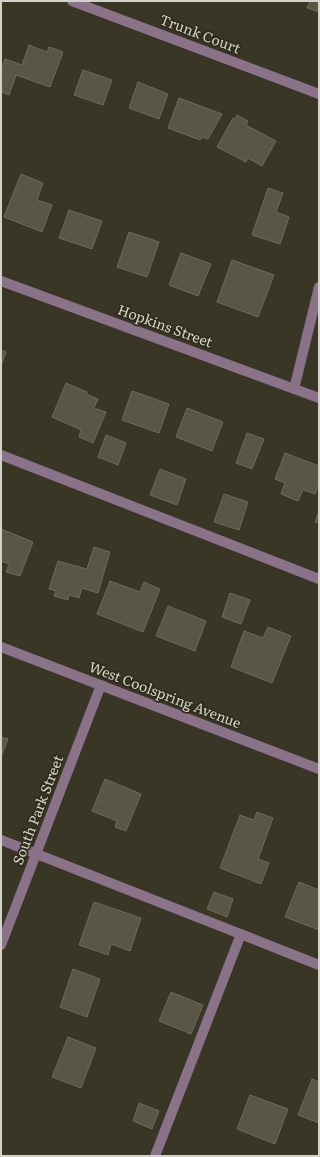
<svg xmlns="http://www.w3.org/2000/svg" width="320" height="1157" viewBox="0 0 320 1157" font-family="Literata,serif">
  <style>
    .building { fill: #5a5645; stroke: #6e6a58 }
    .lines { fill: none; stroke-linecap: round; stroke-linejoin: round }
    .minor { stroke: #8a7388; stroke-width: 10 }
    .labels { text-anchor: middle; stroke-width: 3.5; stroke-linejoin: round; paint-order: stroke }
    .street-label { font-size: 14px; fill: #d4d2c8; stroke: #2f2c1c }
  </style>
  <rect width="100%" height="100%" fill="#393626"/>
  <!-- building -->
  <g class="building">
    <path d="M310 1H319V12L307 8Z"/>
    <path d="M29 45 47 52 49 47 63 52 50 87 16 75 9 95 1 92V70L5 59 22 65Z"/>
    <path d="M83 70 112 80 103 105 74 95Z"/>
    <path d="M138 82 168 94 159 119 129 108Z"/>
    <path d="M179 98 222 114 208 139 202 137 200 140 168 128Z"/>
    <path d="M237 115 248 121 246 125 276 141 262 166 248 158 246 162 217 147 233 118 235 119Z"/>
    <path d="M21 174 43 183 37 200 52 205 42 232 4 217Z"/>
    <path d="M268 188 283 193 276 212 289 217 280 244 252 235Z"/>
    <path d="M69 210 102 221 92 249 59 238Z"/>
    <path d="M129 232 159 242 147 277 117 267Z"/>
    <path d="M181 253 211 264 198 296 169 285Z"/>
    <path d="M232 260 274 275 258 317 217 302Z"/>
    <path d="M1 350 6 352 1 366Z"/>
    <path d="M66 383 87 392 86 394 98 399 94 408 106 412 93 443 79 437 81 430 52 417Z"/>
    <path d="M132 391 169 404 159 433 122 420Z"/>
    <path d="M187 408 223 422 212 451 176 437Z"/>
    <path d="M247 433 264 439 252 469 236 463Z"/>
    <path d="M106 435 126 443 118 465 98 457Z"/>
    <path d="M285 453 319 466V483L315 494 303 490 298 501 281 494 285 483 275 479Z"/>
    <path d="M160 469 186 479 177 505 150 495Z"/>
    <path d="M224 494 248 502 239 530 214 522Z"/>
    <path d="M319 511V523L315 522Z"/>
    <path d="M1 529 33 542 20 576 6 572 9 564 1 561Z"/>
    <path d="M94 547 110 552 98 593 82 588 79 598 69 595 68 600 54 596 56 591 49 589 58 561 87 569Z"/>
    <path d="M110 581 140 592 144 582 160 589 143 632 97 614Z"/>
    <path d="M230 593 250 600 241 624 222 617Z"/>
    <path d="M168 606 206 621 195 651 156 636Z"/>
    <path d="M268 627 291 636 272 683 231 667 244 631 263 638Z"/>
    <path d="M1 737 8 739 1 757Z"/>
    <path d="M105 779 141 794 126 831 115 827 117 821 92 811Z"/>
    <path d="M257 812 273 818 258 859 269 863 261 884 220 868 240 815 254 820Z"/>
    <path d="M299 882 319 890V930L285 917Z"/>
    <path d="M214 892 233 899 227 917 207 909Z"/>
    <path d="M94 902 141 918 130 951 111 944 108 955 79 945Z"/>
    <path d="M73 969 100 979 87 1017 60 1007Z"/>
    <path d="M171 992 203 1005 191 1034 159 1021Z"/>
    <path d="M68 1037 96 1048 81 1088 52 1077Z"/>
    <path d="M312 1079 319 1082V1123L298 1115Z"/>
    <path d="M250 1095 288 1109 275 1144 237 1129Z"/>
    <path d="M139 1103 159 1111 152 1129 133 1121Z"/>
  </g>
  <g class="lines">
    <!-- minor -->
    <g class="minor">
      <path d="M72 1 319 94"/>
      <path d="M1 281 319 398"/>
      <path d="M294 389 319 287"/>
      <path d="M1 455 319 579"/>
      <path d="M1 647 319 769"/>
      <path d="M1 840 319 965"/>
      <path d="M1 945 101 685"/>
      <path d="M155 1156 241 934"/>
    </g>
  </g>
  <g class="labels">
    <!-- street labels -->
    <g class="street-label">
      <text transform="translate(200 34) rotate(21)" y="5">Trunk Court</text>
      <text transform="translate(165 326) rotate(20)" y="5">Hopkins Street</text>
      <text transform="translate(165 695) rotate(21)" y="5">West Coolspring Avenue</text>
      <text transform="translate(38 810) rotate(-69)" y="5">South Park Street</text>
    </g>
  </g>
  <!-- border -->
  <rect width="320" height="1157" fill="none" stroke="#d4d2c8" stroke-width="4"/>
</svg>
